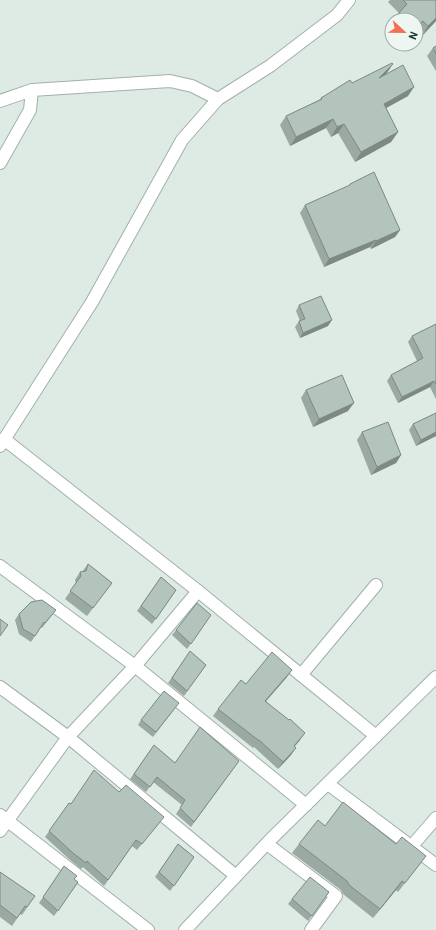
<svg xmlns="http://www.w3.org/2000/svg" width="436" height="930" viewBox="0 0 436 930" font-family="Barlow,sans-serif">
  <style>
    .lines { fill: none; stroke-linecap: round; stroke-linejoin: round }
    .minor-casing { stroke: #a1b1aa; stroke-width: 14 }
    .tertiary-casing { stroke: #a1b1aa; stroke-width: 14 }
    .minor { stroke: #fff; stroke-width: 12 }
    .tertiary { stroke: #fff; stroke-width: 12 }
    .wall { fill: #9aa9a2 }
    .shaded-wall { fill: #7d8984 }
    .building { fill: #b3c4bc; stroke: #7d8984 }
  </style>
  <rect width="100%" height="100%" fill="#deeae4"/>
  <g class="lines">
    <defs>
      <g id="minor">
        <path d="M0 101 32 90 170 81 192 86 218 99"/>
        <path d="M0 163 30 110 32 90"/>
        <path d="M4 439 198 591 376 736"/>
        <path d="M0 566 135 666 306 805"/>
        <path d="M301 675 376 585"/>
        <path d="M0 687 68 737 236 876"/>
        <path d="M328 784 436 865"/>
        <path d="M0 815 148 930"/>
        <path d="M0 831 68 737 135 666 198 591"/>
        <path d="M267 844 336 896 311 930"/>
        <path d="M411 847 436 818"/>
        <path d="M185 930 271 839 436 677"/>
      </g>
      <path id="tertiary" d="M0 446 92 302 182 140 218 99 270 66 337 15 349 0"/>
    </defs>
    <!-- minor casing -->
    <use href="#minor" class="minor-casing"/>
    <!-- tertiary casing -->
    <use href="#tertiary" class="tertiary-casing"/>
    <!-- minor -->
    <use href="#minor" class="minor"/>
    <!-- tertiary -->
    <use href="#tertiary" class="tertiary"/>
  </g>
  <!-- wall -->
  <g class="wall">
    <path d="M390 0H436V21L422 36 416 31V20H394L399 13 388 2Z"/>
    <path d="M436 46V71L427 56 433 48Z"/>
    <path d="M387 73 384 75 408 96 386 108 398 132 391 142 355 162 338 133 331 137 326 128 290 146 280 125 286 116 319 100 321 98 352 83Z"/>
    <path d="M350 184 400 230 395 237 371 249 370 247 324 267 300 213 305 205 349 186Z"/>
    <path d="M299 305 328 326 300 338 295 327 299 321H300L296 311Z"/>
    <path d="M436 324V399L430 387 398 403 387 381 391 375 417 361 408 342 412 336Z"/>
    <path d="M306 390 348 411 313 427 301 398Z"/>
    <path d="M436 413V436L416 446 409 430 413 424Z"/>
    <path d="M362 432 401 455 396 463 371 475 357 440Z"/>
    <path d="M88 564 112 583 87 616 65 599 76 583 75 580 80 572H82Z"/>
    <path d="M161 577 176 590 152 624 137 611Z"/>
    <path d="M56 610 42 628 41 627 31 642 19 634 15 620 19 614Z"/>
    <path d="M211 615 187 649 172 635 176 630Z"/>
    <path d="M190 651 206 665 184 696 168 683Z"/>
    <path d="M287 677 266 701 300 740 295 746 291 755 278 769 254 747 253 748 213 716 218 709 246 684Z"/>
    <path d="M175 708 153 737 138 725 141 720Z"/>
    <path d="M154 745 175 763 239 761 191 827 176 814 182 805 153 782 146 792 130 779Z"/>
    <path d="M119 792 159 823 137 850 132 846 104 886 83 867 81 869 69 859 45 837 69 803 71 804Z"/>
    <path d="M325 826 396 844 426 856 398 892 396 890 373 918 343 894 341 890 292 853 299 844Z"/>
    <path d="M178 844 194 857 170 891 155 877Z"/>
    <path d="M64 866 74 879 78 882 54 916 39 903Z"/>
    <path d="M0 872 35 896 22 915 20 914 12 926 0 917Z"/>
    <path d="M329 892 308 921 288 904 292 899Z"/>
  </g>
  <!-- shaded-wall -->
  <g class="shaded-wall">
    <path d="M436 18V21L422 36 428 26Z"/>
    <path d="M423 21 416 31V29Z"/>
    <path d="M393 64 387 73 373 87 379 78Z"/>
    <path d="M414 87 408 96 377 113 384 104Z"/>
    <path d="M333 119 326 128 290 146 296 137Z"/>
    <path d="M344 124 338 133 331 137 337 127Z"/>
    <path d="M398 132 391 142 355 162 361 152Z"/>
    <path d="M400 230 395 237 371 249 376 241Z"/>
    <path d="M376 240 370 247 324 267 329 259Z"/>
    <path d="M332 320 328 326 300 338 303 333Z"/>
    <path d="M434 381 430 387 398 403 402 397Z"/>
    <path d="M354 403 348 411 313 427 319 419Z"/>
    <path d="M436 432V436L416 446 421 440Z"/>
    <path d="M401 455 396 463 371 475 377 467Z"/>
    <path d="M292 670 287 677 260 708 265 701Z"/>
    <path d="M305 733 300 740 289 753 294 746Z"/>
    <path d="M296 748 291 755 278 769 283 762Z"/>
    <path d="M402 881 396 890 373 918 380 909Z"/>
  </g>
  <!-- building -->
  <g class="building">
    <path d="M403 0H436V18L428 26 423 21 416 29V20H404L398 14 407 4Z"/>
    <path d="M436 46V54L433 48Z"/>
    <path d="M392 63 393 64 379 78 403 65 414 87 384 104 398 132 361 152 344 124 337 127 333 119 296 137 286 116 322 99 321 98 350 80 352 83Z"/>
    <path d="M374 172 400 230 376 241V240L329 259 305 205 350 185V184Z"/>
    <path d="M321 296 332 320 303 333 299 321 305 319 299 305Z"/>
    <path d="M436 324V384L434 381 402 397 391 375 423 358 412 336Z"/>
    <path d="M342 375 354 403 319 419 306 390Z"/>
    <path d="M436 413V432L421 440 413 424Z"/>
    <path d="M388 422 401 455 377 467 362 432Z"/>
    <path d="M88 564 112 583 93 608 70 591 81 576 80 572 86 571Z"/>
    <path d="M161 577 176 590 156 619 141 606Z"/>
    <path d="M42 600 56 610 45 623 44 622 35 636 23 629 19 614 31 602Z"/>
    <path d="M197 603 211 615 191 644 176 630Z"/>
    <path d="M0 619 8 625 0 636Z"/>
    <path d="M190 651 206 665 187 691 172 678Z"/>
    <path d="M272 652 292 670 265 701 289 720 290 719 305 733 294 746 296 748 283 762 259 740H258L218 709 241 680 246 684Z"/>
    <path d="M164 691 179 703 156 732 141 720Z"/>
    <path d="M200 727 239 761 194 822 180 808 185 800 157 777 150 787 134 774 154 745 175 763Z"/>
    <path d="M94 770 119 792 126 785 164 817 142 844 136 840 108 880 87 861 86 863 73 853 49 831 69 803 71 804Z"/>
    <path d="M343 802 396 844 402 837 426 856 405 883 402 881 380 909 349 885 347 881 299 844 318 820 325 826Z"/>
    <path d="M178 844 194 857 174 886 159 872Z"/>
    <path d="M64 866 77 876 74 879 78 882 58 911 43 897Z"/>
    <path d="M0 872 35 896 27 907 25 906 17 918 0 905Z"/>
    <path d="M310 877 329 892 312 916 292 899Z"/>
  </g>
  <!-- north arrow -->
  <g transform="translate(404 32) rotate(112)"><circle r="19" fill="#eef6f2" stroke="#9baaa4"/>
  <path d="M0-3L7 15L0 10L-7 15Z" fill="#f36e52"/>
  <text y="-6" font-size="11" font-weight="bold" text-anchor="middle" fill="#1f3930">N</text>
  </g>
</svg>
